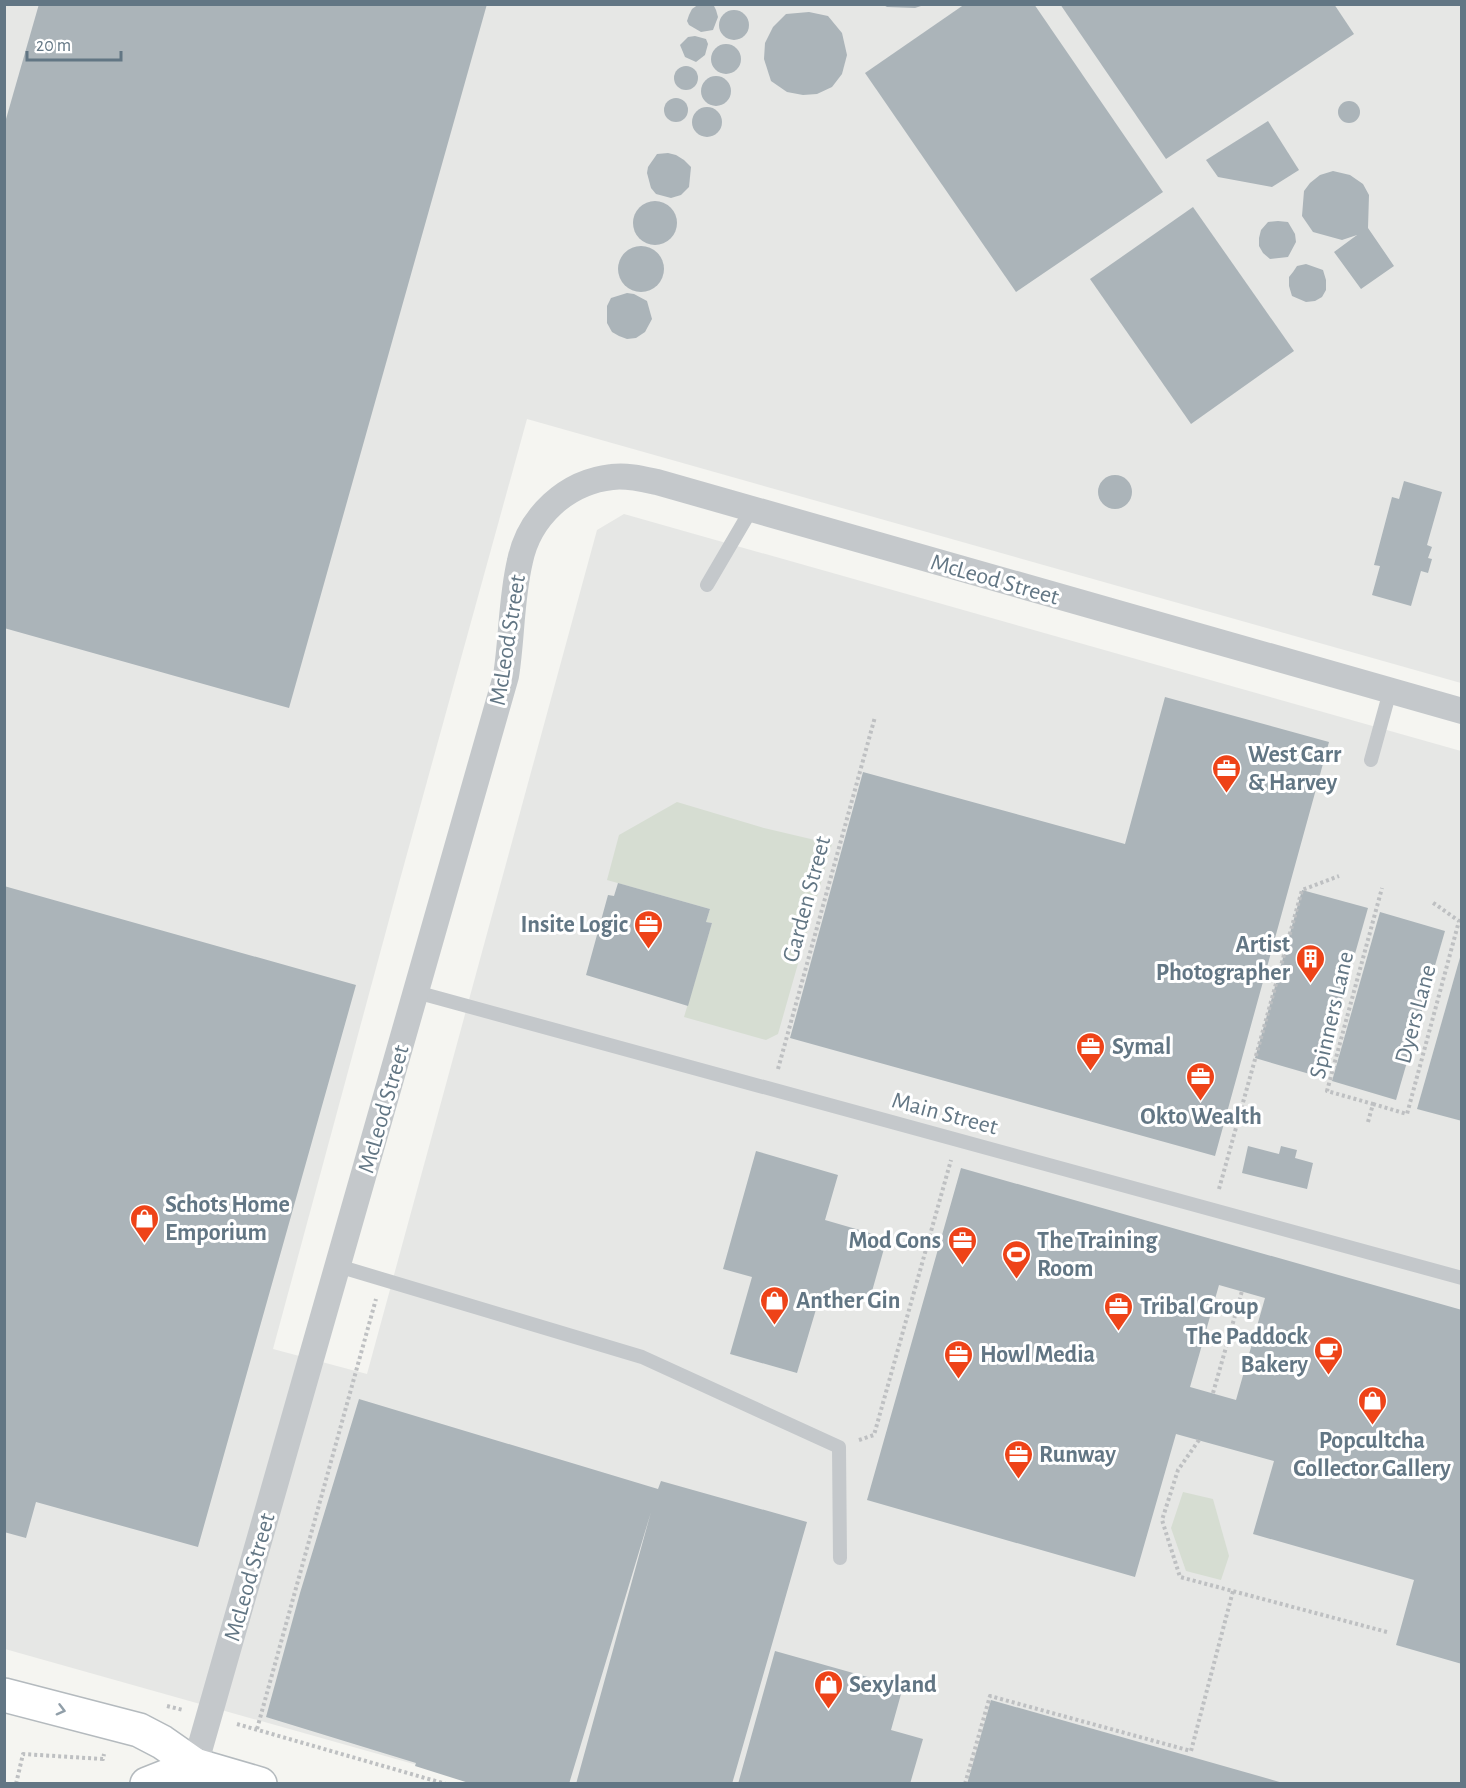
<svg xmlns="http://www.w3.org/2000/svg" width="1466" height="1788" viewBox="0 0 1466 1788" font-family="'Alegreya Sans',sans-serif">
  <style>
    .built { fill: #e6e7e5 }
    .green { fill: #d6ddd2 }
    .building { fill: #abb4b9; fill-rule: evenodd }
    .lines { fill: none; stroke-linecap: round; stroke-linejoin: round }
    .secondary-casing { stroke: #b4babe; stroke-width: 36 }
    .path { stroke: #bec0c2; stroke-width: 4; stroke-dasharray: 3 3; stroke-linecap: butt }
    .lane { stroke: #c4c8cb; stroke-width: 14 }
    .street { stroke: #c4c8cb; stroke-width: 26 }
    .secondary { stroke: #fff; stroke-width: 33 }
    .oneway { stroke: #919fa9 }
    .labels { text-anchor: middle; stroke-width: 6; stroke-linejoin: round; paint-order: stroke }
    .street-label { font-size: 24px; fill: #627684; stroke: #fff }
    .poi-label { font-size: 24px; font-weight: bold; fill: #627684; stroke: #fff; text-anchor: start }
  </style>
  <rect width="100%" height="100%" fill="#f5f5f1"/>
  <!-- built -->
  <path class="built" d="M4 5H1461V683L527 419 399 883 273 1349 367 1374 597 530 624 514 1461 751V1783H481L5 1649Z"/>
  <!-- green -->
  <g class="green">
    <path d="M677 802 764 828 832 844 778 1034 766 1040 684 1017 712 923 706 922 710 909 607 880 619 835Z"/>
    <path d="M1183 1492 1213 1499 1229 1556 1221 1580 1186 1571 1171 1528Z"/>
  </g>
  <!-- building -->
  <g class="building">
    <path d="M39 4H487L289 708 4 628V126Z"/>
    <path d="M699 4 714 6 716 10 718 17 713 30 701 32 689 25 687 21 689 15 692 9Z"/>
    <path d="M882 4H924V5L915 8 887 7Z"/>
    <path d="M965 4H1034L1163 192 1016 292 865 73Z"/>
    <path d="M1060 4H1334L1354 34 1166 159Z"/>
    <circle cx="734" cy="25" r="15"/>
    <path d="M809 12 828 16 842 33 847 55 842 74 832 87 817 94 803 95 787 92 771 81 764 59 765 43 773 27 786 14Z"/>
    <path d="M695 36 706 39 708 44 705 55 696 62 685 57 680 45 688 37Z"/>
    <circle cx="726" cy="59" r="15"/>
    <circle cx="686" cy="78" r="12"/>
    <circle cx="716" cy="91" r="15"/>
    <circle cx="676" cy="110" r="12"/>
    <circle cx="1349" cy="112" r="11"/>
    <circle cx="707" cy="122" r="15"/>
    <path d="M1268 121 1299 170 1272 187 1218 177 1206 160Z"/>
    <path d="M668 153 676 155 684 160 691 167 689 187 681 195 671 198 656 194 651 188 647 173 648 167 657 154Z"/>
    <path d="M1333 171 1350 175 1363 184 1369 195 1368 228 1394 266 1361 289 1334 252 1357 235 1342 240 1313 232 1302 216 1304 191 1310 183 1320 175Z"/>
    <circle cx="655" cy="223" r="22"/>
    <path d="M1193 207 1294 351 1191 424 1090 279Z"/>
    <path d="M1278 221 1288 222 1295 234 1296 242 1288 257 1270 259 1263 253 1259 246V238L1261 230 1268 222Z"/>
    <circle cx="641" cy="269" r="23"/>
    <path d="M1306 264 1323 270 1326 280V290L1322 297 1315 301 1306 302 1292 296 1289 286V277L1293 272 1297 266Z"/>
    <path d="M627 293 634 294 647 301 652 319 645 332 636 338 627 339 619 336 612 332 607 323V306L611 298Z"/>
    <circle cx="1115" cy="492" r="17"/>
    <path d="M1404 481 1442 492 1427 545 1432 547 1428 558 1432 559 1428 573 1421 571 1411 606 1372 595 1380 566 1374 565 1392 497 1399 499Z"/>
    <path d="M1165 697 1329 742 1215 1156 790 1038 863 772 1125 844Z"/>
    <path d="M618 883 710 909 706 922 712 923 688 1006 586 975 608 895 614 896Z"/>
    <path d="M4 886 356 985 198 1547 36 1502 26 1538 4 1532Z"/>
    <path d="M1302 890 1368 908 1320 1077 1255 1058Z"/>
    <path d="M1380 912 1445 931 1396 1100 1332 1081Z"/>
    <path d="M1461 954 1462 955V1121L1417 1109Z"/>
    <path d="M1248 1146 1279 1154 1281 1146 1297 1150 1295 1158 1313 1163 1307 1189 1242 1173Z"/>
    <path d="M756 1151 838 1175 825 1220 887 1238 869 1302 854 1297 852 1306 820 1296 797 1373 730 1354 752 1277 723 1269Z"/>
    <path d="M961 1168 1462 1310V1664L1396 1645 1414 1580 1253 1534 1274 1461 1176 1434 1135 1577 867 1500ZM1219 1285 1265 1298 1236 1400 1190 1387Z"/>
    <path d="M359 1399 658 1489 661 1481 807 1522 732 1784H576L651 1512 569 1784H472L415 1766 416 1763 266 1717 300 1593Z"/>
    <path d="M775 1651 903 1687 891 1730 923 1739 910 1784H738Z"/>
    <path d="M991 1700 1283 1783V1784H967Z"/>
  </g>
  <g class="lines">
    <defs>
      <g id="secondary">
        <path d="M4 1695 139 1730 162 1742 195 1765 260 1784"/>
        <path d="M147 1784 195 1765"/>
      </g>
    </defs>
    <!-- secondary casing -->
    <use href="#secondary" class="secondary-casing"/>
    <!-- path -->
    <g class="path">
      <path d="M778 1069 875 717"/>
      <path d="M1373 1104 1407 1114 1459 921 1432 902"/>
      <path d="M1368 1122 1373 1104 1327 1091 1382 888"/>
      <path d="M1219 1189 1302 890 1339 876"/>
      <path d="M1213 1393 1242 1291"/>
      <path d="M859 1440 874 1435 951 1160"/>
      <path d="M1199 1440 1178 1470 1162 1520 1180 1577 1387 1632"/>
      <path d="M167 1706 183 1710"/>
      <path d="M237 1724 446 1784"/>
      <path d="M257 1729 376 1299"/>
      <path d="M16 1784 23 1754 103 1759 104 1754"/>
      <path d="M965 1784 990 1696 1191 1751 1233 1591"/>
    </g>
    <!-- lane -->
    <g class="lane">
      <path d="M707 585 751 510"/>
      <path d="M1371 760 1390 691"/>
      <path d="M416 992 1462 1278"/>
      <path d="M338 1266 642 1357 839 1447 840 1558"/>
    </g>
    <!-- street -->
    <path class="street" d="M195 1765 506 676C512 638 511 599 520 561 529 517 566 482 612 477 627 475 643 479 657 482L1462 711"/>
    <!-- secondary -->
    <use href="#secondary" class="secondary"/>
  </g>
  <!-- one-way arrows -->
  <defs><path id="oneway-chevron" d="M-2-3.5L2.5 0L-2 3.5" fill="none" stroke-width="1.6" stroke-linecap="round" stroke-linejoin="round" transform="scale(1.5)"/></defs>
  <use class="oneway" href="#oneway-chevron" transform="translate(61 1710) rotate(15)"/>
  <!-- icons -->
  <defs>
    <symbol id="office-pin" viewBox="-11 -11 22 30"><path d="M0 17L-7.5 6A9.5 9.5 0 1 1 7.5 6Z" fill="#ee4318" stroke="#fff"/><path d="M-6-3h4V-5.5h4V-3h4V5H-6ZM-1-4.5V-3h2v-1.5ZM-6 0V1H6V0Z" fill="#fff"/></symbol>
    <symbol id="building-pin" viewBox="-11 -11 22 30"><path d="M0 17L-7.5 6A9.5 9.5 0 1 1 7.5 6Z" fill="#ee4318" stroke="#fff"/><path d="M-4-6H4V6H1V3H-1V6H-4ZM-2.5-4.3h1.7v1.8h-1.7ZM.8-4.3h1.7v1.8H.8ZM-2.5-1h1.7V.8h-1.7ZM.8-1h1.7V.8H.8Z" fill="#fff"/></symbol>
    <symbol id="shop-pin" viewBox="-11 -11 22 30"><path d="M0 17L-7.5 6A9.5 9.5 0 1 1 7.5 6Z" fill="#ee4318" stroke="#fff"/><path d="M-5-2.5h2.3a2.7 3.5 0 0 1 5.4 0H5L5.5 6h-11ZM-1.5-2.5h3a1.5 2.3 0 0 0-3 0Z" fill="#fff"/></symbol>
    <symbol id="stadium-pin" viewBox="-11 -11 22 30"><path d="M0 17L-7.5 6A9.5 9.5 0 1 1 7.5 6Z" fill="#ee4318" stroke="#fff"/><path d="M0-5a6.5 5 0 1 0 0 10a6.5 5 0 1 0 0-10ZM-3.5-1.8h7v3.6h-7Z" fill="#fff"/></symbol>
    <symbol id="cafe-pin" viewBox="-11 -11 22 30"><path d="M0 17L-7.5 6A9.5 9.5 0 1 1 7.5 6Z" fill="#ee4318" stroke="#fff"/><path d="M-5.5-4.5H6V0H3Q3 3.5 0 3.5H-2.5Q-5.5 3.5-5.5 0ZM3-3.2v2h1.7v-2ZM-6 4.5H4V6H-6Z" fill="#fff"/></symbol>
  </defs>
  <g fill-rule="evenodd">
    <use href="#office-pin" x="1210" y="752" width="33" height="45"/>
    <use href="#office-pin" x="632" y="908" width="33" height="45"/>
    <use href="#building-pin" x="1294" y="942" width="33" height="45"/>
    <use href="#office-pin" x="1074" y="1030" width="33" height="45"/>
    <use href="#office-pin" x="1184" y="1060" width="33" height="45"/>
    <use href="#shop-pin" x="128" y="1202" width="33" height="45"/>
    <use href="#office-pin" x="946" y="1224" width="33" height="45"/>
    <use href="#stadium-pin" x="1000" y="1238" width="33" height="45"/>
    <use href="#shop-pin" x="758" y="1284" width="33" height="45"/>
    <use href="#office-pin" x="1102" y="1290" width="33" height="45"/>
    <use href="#cafe-pin" x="1312" y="1334" width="33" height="45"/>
    <use href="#office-pin" x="942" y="1338" width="33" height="45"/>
    <use href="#shop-pin" x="1356" y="1384" width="33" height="45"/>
    <use href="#office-pin" x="1002" y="1438" width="33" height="45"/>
    <use href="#shop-pin" x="812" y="1668" width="33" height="45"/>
  </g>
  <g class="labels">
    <!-- street labels -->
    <g class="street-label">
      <text transform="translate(995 579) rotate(16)" y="8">McLeod Street</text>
      <text transform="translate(507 640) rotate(-81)" y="8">McLeod Street</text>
      <text transform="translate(806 899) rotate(-75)" y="8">Garden Street</text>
      <text transform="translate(1415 1014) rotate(-75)" y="8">Dyers Lane</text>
      <text transform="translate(1331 1015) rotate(-77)" y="8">Spinners Lane</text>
      <text transform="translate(383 1109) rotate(-74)" y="8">McLeod Street</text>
      <text transform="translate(945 1113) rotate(15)" y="8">Main Street</text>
      <text transform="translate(249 1577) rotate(-74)" y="8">McLeod Street</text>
    </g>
    <!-- poi labels -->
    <g class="poi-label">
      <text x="1248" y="762">West Carr<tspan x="1248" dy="28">&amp; Harvey</tspan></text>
      <text x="628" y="932" text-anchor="end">Insite Logic</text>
      <text x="1290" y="952" text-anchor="end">Artist<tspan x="1290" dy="28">Photographer</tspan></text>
      <text x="1112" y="1054">Symal</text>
      <text x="1201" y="1124" text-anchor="middle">Okto Wealth</text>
      <text x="165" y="1212">Schots Home<tspan x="165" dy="28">Emporium</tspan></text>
      <text x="941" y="1248" text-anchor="end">Mod Cons</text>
      <text x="1037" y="1248">The Training<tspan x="1037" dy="28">Room</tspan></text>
      <text x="796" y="1308">Anther Gin</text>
      <text x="1140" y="1314">Tribal Group</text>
      <text x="1308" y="1344" text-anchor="end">The Paddock<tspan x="1308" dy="28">Bakery</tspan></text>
      <text x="980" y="1362">Howl Media</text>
      <text x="1372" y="1448" text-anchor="middle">Popcultcha<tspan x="1372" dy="28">Collector Gallery</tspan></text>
      <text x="1039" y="1462">Runway</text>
      <text x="849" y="1692">Sexyland</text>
    </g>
  </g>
  <!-- border -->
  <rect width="1466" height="1788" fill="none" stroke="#627684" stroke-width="12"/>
  <!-- scale -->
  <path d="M27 51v9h94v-9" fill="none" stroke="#627684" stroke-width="3"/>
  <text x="36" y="51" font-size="18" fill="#627684" stroke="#ffffff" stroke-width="4.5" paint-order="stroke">20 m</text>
</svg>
